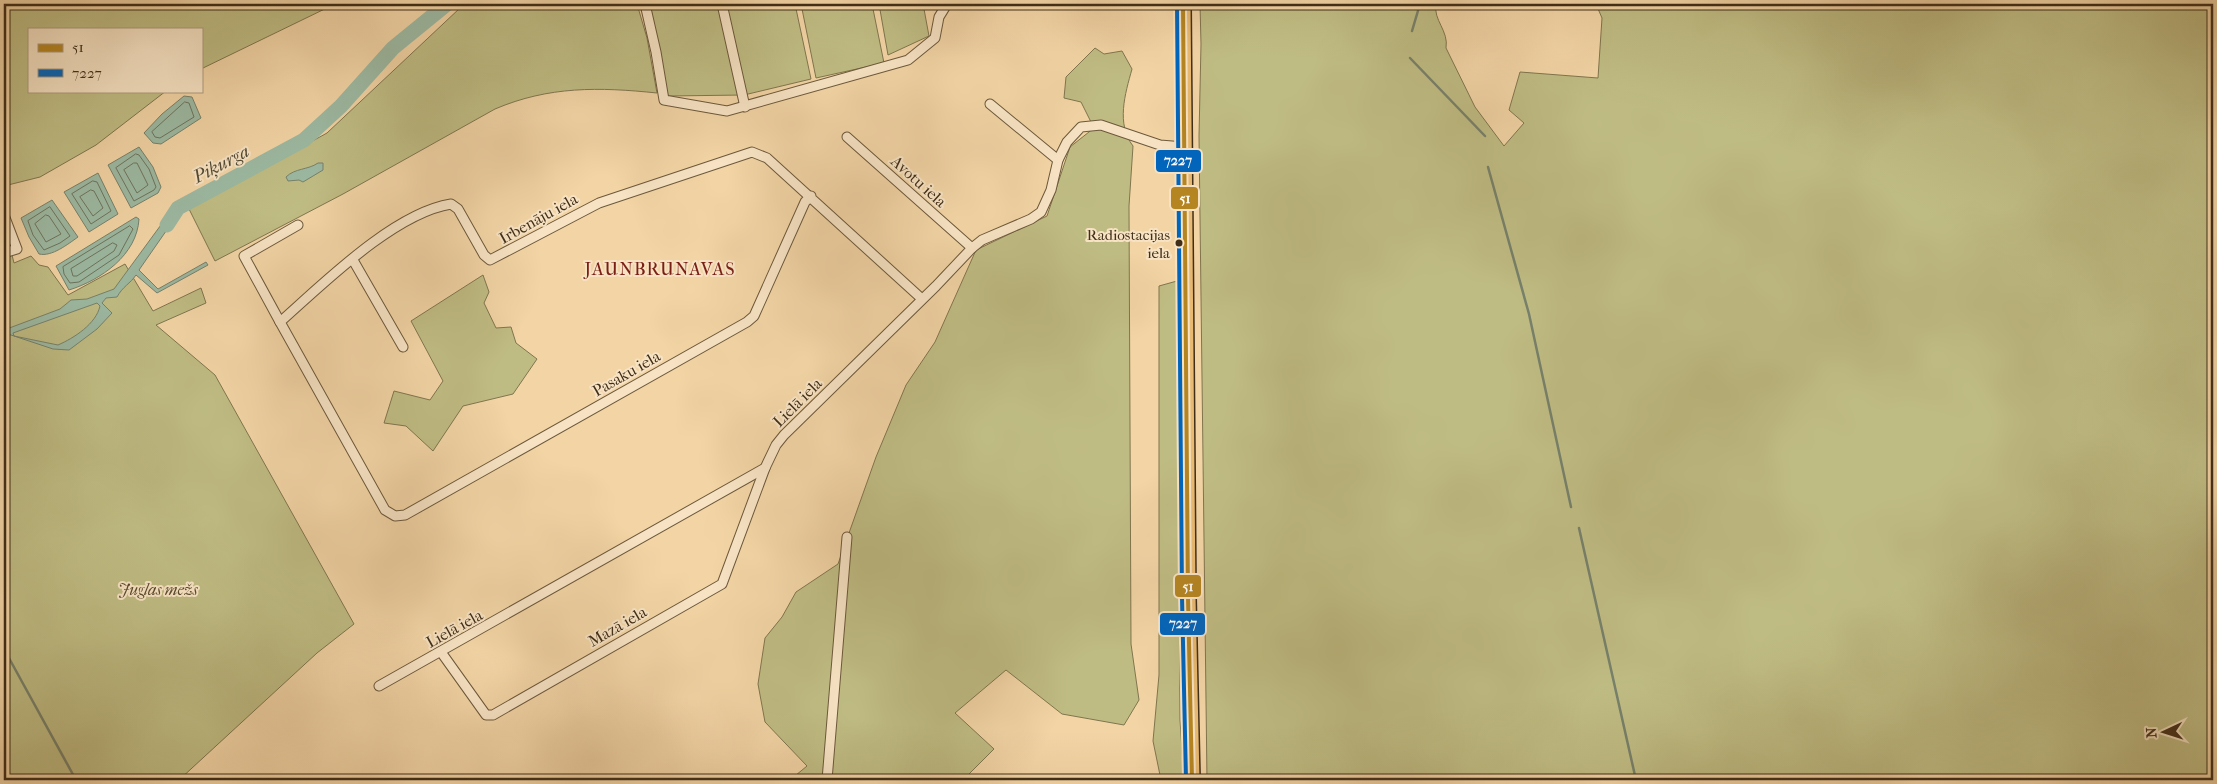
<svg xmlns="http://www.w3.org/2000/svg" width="2217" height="784" viewBox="0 0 2217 784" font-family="'IM FELL French Canon',serif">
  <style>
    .green { fill: #bfbc83; stroke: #80754e }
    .water { fill: #9cb9a2; stroke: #77816b; fill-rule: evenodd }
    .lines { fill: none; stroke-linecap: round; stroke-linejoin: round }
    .shore { stroke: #6e745d; stroke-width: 1 }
    .stream { stroke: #77816b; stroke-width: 2.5 }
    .river { stroke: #9cb9a2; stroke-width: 15 }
    .minor-casing { stroke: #6c583b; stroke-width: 11 }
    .primary-casing { stroke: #402e18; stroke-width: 18 }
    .minor { stroke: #f7e3c4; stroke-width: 9 }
    .primary { stroke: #e9ba72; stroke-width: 15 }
    .bus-1-casing { stroke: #f7e3c4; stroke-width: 8 }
    .bus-2-casing { stroke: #f7e3c4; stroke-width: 8 }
    .bus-1 { stroke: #b58522; stroke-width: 4 }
    .bus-2 { stroke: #0065bd; stroke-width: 4 }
    .bus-dot { fill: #402e18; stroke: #f7e3c4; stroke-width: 2 }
    .labels { text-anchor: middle; stroke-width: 4; stroke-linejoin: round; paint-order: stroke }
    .bus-label { font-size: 15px; fill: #402e18; stroke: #f7e3c4; text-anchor: end }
    .street-label { font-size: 16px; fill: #402e18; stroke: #f7e3c4 }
    .park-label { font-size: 16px; font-style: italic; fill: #594a2d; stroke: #f7e3c4 }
    .water-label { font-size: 18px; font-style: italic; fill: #524a34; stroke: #f7e3c4 }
    .neighbourhood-label { font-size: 18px; letter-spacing: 1px; fill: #7a1f14; stroke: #f7e3c4 }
    .line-badge { stroke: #f7e3c4; stroke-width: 2 }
    .badge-label { font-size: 14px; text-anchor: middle; font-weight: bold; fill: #fff }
  </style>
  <rect width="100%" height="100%" fill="#f2d4a5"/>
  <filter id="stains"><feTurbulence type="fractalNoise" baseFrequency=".004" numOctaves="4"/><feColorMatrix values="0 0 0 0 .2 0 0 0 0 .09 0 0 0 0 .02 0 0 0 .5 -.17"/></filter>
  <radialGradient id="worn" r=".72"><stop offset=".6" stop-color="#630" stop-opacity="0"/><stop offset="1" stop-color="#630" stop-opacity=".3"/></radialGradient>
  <!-- green -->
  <g class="green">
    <path d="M4 4H335L201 69V29H29V91H166L96 145 40 177 4 186Z"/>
    <path d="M548 4H637L647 38 657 93C599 87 549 86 495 109L343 194 215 261 189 209 327 133 460 8Z"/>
    <path d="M650 4H795L811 79 744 95 668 96Z"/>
    <path d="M801 4H872L884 63 816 78Z"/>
    <path d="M879 4H929L924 9 929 36 888 55Z"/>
    <path d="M1200 4H1436C1433 20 1449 31 1446 48L1475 107 1504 146 1524 123 1509 110 1520 72 1598 78 1602 18 1596 4 1654 6 1655 4H2213V780H1207L1199 136 1201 44Z"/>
    <path d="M1095 48 1104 54 1122 51 1132 69C1125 94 1116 124 1133 146L1129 206 1131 644 1139 700 1124 725 1062 714 1006 670 955 713 994 749 963 780H790L807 766 765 722 758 684 765 638 782 617 796 592 838 564 876 457 906 385 935 342 976 250 1047 216 1070 147 1094 128 1081 102 1064 98 1066 77Z"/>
    <path d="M12 255 14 263 31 256 39 265 48 267 68 295 125 264 153 311 201 288 206 303 156 325 215 375 354 624 317 653 179 780H4V257Z"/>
    <path d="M483 275 489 292 484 303 496 328 511 327 516 343 537 359 513 394 463 406 433 451 406 426 384 423 394 391 430 400 443 381 411 321Z"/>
    <path d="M1177 281 1180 720 1184 780H1161L1153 741 1159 675V286Z"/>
  </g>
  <!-- water -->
  <g class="water">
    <path d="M184 96 192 97 201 118 161 144 153 143 144 133 162 114Z"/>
    <path d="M139 147 153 167 161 187 158 193 131 208 108 165Z"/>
    <path d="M318 163H323V170L303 182 299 180 288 181 286 177C295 168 308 170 318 163Z"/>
    <path d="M98 173 118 214 89 232 64 192Z"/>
    <path d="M52 200 78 237C68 244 52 257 39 254L29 237 21 218Z"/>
    <path d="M177 203 180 211 139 270 158 289 206 262 208 265 157 293 136 275C130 284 123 286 117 297L106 298 102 303 112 313 97 329 69 350 53 349 8 334 4 336V330L60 309 71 300 87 299 114 289ZM97 303 100 306C96 324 74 338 58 345L14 336 13 333Z"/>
    <path d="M136 217 139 219C137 255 101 280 69 290L56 266Z"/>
  </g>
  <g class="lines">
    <!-- shore -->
    <g class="shore">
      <path d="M185 102 189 103 194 117 160 138 155 137 152 132Z"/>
      <path d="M136 154 139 155 149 169 156 187 154 190 134 201 116 168Z"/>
      <path d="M134 163H137L148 185 137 193 124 170Z"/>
      <path d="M93 181 97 182 111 211 91 224 72 194Z"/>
      <path d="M91 190 94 191 103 208 93 216 80 197Z"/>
      <path d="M50 207 70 236 60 243 44 250 33 235 28 221Z"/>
      <path d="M46 215 49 216 61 234 46 242 35 224Z"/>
      <path d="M130 226 133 229 119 255 79 282 70 283 64 274 63 267Z"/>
      <path d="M113 243 117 245 114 251 77 276H73L71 269Z"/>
    </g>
    <!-- stream -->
    <g class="stream">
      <path d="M1412 31 1420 4"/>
      <path d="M1410 58 1485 136"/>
      <path d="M1488 167 1529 314 1571 507"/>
      <path d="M1579 528 1636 780"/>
      <path d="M4 649 76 780"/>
    </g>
    <!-- river -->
    <path class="river" d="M167 225 178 208 304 140 341 106 393 48 447 4"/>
    <defs>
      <g id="minor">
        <path d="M645 4 656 52 664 100 727 111 908 60 935 38 939 17 947 4"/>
        <path d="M722 4 745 107"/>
        <path d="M990 104 1058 160"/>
        <path d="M847 137 972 248"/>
        <path d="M811 196 805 202 754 316 747 322 405 515 395 516 385 510 280 322C323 284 394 213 451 204L458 209 484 255 490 260 599 203 752 152 767 158 922 299"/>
        <path d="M4 215 17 249 4 253"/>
        <path d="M353 260 403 347"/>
        <path d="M280 322 244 256 298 225"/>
        <path d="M441 652 486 715H493L722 584 765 468"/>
        <path d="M379 686 765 468 776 445 784 435 936 286 972 248 982 240 1031 219 1041 212 1051 190 1058 160 1067 142 1081 127 1101 125 1160 145 1184 147"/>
        <path d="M827 780 847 537"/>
      </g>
      <path id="primary" d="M1183 4 1188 597 1192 780"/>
    </defs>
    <!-- minor casing -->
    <use href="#minor" class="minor-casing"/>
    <!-- primary casing -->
    <use href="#primary" class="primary-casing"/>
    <!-- minor -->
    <use href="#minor" class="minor"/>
    <!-- primary -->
    <use href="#primary" class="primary"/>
    <defs>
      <path id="bus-1" d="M1183 4 1188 597 1192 780"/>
      <path id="bus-2" d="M1177 4 1182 597 1186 780"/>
    </defs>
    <!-- bus-1 casing -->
    <use href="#bus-1" class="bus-1-casing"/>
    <!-- bus-2 casing -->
    <use href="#bus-2" class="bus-2-casing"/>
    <!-- bus-1 -->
    <use href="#bus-1" class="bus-1"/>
    <!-- bus-2 -->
    <use href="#bus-2" class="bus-2"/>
  </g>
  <!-- markers -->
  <circle class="bus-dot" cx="1179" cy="243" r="4.5"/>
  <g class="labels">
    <!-- bus labels -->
    <g class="bus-label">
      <text x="1170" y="240">Radiostacijas<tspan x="1170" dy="18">iela</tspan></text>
    </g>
    <!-- street labels -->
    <g class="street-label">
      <text transform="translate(919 181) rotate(42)" y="6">Avotu iela</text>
      <text transform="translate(538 218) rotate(-29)" y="6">Irbenāju iela</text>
      <text transform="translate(626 373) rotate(-30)" y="6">Pasaku iela</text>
      <text transform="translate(797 402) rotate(-45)" y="6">Lielā iela</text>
      <text transform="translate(617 626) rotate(-30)" y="6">Mazā iela</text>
      <text transform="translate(454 628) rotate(-29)" y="6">Lielā iela</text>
    </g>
    <!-- park labels -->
    <g class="park-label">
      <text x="158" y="595">Juglas mežs</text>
    </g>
    <!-- water labels -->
    <g class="water-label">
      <text transform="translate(221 164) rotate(-28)" y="6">Piķurga</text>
    </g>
    <!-- neighbourhood labels -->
    <g class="neighbourhood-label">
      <text x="660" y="275">JAUNBRUNAVAS</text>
    </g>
  </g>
  <g class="line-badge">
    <rect x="1155" y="149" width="47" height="24" rx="5" fill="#0065bd"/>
    <rect x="1170" y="186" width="29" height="24" rx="5" fill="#b58522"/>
    <rect x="1174" y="574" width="28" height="24" rx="5" fill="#b58522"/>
    <rect x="1159" y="612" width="47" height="24" rx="5" fill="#0065bd"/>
  </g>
  <g class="badge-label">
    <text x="1178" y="165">7227</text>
    <text x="1185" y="203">51</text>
    <text x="1188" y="591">51</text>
    <text x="1183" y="628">7227</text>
  </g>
  <!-- margin -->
  <rect width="2217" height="784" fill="none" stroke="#f2d4a5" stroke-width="20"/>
  <rect x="5" y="5" width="2207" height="774" fill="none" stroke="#402e18" stroke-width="2.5"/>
  <rect x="10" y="10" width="2197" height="764" fill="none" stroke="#402e18"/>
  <!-- legend -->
  <rect x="28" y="28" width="175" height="65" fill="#f7e3c4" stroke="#ae9b7f"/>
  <rect x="38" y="44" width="25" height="8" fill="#b58522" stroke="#ae9b7f"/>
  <text x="72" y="52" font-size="15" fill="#402e18">51</text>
  <rect x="38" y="69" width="25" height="8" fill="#0065bd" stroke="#ae9b7f"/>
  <text x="72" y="78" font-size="15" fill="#402e18">7227</text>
  <!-- north arrow -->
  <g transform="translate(2164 732) rotate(266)" stroke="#f7e3c4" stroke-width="4" paint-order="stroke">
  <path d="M0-4L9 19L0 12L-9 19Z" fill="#402e18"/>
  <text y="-8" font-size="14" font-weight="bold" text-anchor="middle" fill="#402e18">N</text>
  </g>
  <rect width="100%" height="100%" filter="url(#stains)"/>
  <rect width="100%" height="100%" fill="url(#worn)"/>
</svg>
